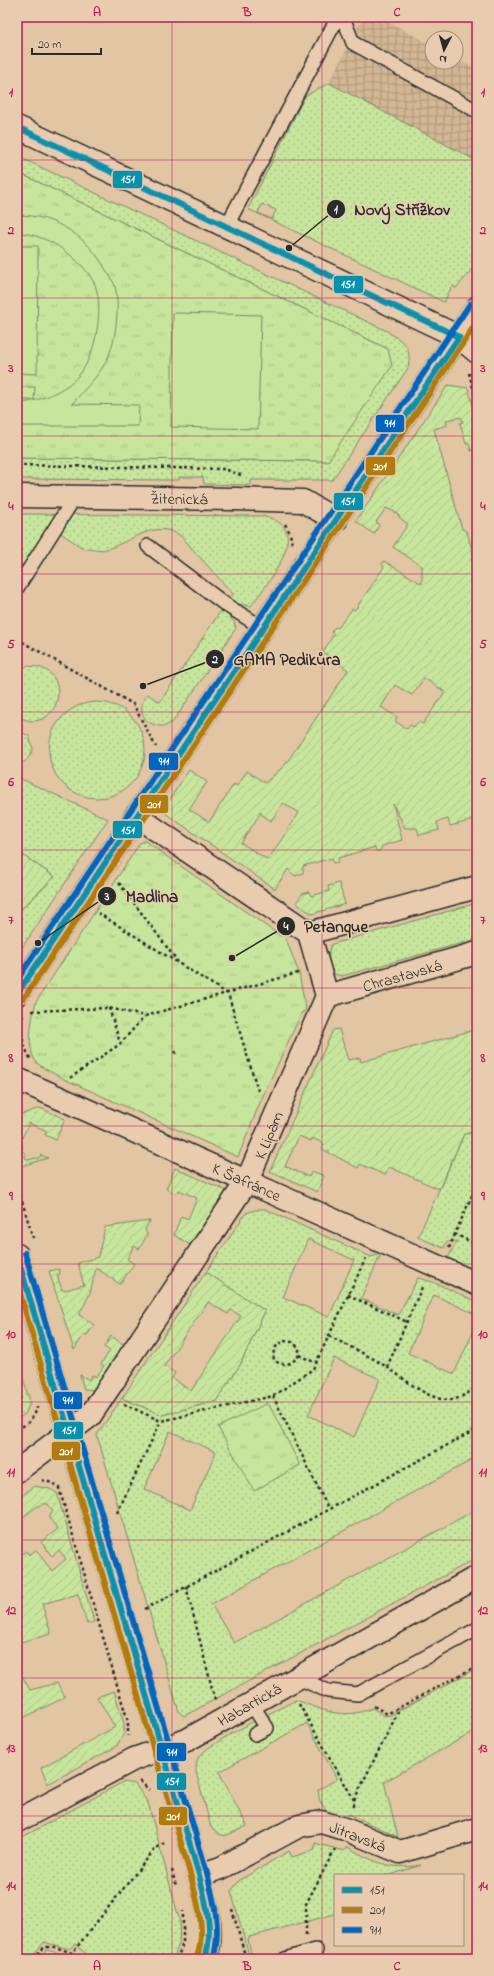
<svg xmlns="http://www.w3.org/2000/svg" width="494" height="1976" viewBox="0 0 494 1976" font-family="'Indie Flower',sans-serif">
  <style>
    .industrial { fill: url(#industrial-grid) }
    .grass { fill: url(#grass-dots); stroke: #798864; fill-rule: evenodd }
    .park { fill: url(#park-tufts); stroke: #798864 }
    .garden { fill: url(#garden-furrows); stroke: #798864; fill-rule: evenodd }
    .pitch { fill: #c7e59c; stroke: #798864 }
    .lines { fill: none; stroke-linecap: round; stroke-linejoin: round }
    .lane-casing { stroke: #2b2b2b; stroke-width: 16 }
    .street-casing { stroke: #2b2b2b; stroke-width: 25 }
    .secondary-casing { stroke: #2b2b2b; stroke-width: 25 }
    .path { stroke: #2b2b2b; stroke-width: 2.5; stroke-dasharray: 3 3; stroke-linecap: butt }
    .lane { stroke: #e9ccb0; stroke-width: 13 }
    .street { stroke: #e9ccb0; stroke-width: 22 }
    .secondary { stroke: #e9ccb0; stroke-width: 22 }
    .bus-1-casing { stroke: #e9ccb0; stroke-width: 9 }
    .bus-2-casing { stroke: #e9ccb0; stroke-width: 9 }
    .bus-3-casing { stroke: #e9ccb0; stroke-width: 9 }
    .bus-1 { stroke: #0990ad; stroke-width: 6 }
    .bus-2 { stroke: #b07b0f; stroke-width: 6 }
    .bus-3 { stroke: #0065bd; stroke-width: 6 }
    .grid { fill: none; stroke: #c2185b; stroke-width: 1; stroke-opacity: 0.55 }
    .labels { text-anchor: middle; stroke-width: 3; stroke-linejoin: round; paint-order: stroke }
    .street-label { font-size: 16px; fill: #2b2b2b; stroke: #e9ccb0 }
    .leader { fill: none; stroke: #2b2b2b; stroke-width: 1.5 }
    .callout-dot { fill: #2b2b2b; stroke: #e9ccb0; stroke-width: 1.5 }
    .mark-label { font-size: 12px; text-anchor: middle; font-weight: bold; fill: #fff }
    .callout-label { font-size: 17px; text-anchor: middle; font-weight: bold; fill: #2b2b2b; stroke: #e9ccb0; stroke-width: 3; stroke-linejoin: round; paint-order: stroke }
    .line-badge { stroke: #e9ccb0; stroke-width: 1.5 }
    .badge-label { font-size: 11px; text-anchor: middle; font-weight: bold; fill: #fff }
    .neatline { fill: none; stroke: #c2185b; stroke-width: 1.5 }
    .grid-label { font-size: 13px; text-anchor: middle; font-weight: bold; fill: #c2185b }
  </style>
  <defs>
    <pattern id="industrial-grid" width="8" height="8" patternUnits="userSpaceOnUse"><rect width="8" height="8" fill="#d3b794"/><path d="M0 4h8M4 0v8" fill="none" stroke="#ab9579"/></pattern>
    <pattern id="grass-dots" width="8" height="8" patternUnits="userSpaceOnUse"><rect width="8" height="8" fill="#c7e59c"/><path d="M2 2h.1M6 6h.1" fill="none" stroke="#abc587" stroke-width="1.8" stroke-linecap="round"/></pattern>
    <pattern id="park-tufts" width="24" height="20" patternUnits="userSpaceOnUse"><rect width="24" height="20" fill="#c7e59c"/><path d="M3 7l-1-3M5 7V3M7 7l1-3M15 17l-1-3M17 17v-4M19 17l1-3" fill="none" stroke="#abc587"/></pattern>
    <pattern id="garden-furrows" width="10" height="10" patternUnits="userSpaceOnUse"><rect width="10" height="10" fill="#c7e59c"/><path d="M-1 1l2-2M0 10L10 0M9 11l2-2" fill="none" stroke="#abc587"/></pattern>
  </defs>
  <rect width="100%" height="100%" fill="#e2c5a3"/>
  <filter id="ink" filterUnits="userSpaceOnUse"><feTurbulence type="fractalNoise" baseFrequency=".025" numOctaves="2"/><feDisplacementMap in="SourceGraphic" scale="8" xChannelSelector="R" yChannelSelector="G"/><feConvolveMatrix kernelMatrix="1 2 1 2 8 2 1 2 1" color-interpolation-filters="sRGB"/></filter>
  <g filter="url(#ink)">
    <!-- industrial -->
    <path class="industrial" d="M363 17H379L432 45V62H456V58L477 70V161L329 83Z"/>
    <!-- grass -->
    <g class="grass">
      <path d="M329 83 477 161V264L456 288 452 286 444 302 248 209 305 96ZM262 204 276 210 272 219 258 213Z"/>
      <path d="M17 156 387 331C404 343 412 345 408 368L332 480H251V485L204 484 203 477H179V480L17 479V458L328 461 388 349 17 172Z"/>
      <path d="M17 514 260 516C318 524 268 582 251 606L238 604 230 600 233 594 181 536C154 518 132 542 106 549 100 551 93 548 87 548L86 550 59 532 17 599V572L23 565 17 561Z"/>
      <path d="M222 609 234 622 236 628 173 722 165 726C145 727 135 711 147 694L160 702Z"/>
      <path d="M28 666C32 667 37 666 41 668 68 677 61 721 32 721 28 721 22 718 17 717V670Z"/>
      <circle cx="97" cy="750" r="48"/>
      <path d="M17 730 29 736 33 749C30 756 26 764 17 764Z"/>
      <path d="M17 777 108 819 17 955V913L55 877 17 851Z"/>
      <path d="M477 903V939L342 976 334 974C329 964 326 954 332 944Z"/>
      <path d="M477 1132V1271L448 1258 457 1241 446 1242 444 1248 418 1237 464 1134Z"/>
      <path d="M259 1209H265L371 1257 381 1254 361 1298 398 1315 418 1278 433 1282 473 1300 477 1291V1315L434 1295 408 1353 454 1374 477 1324V1457L211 1604 234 1643 477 1509V1558L184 1716 179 1712 97 1435 122 1398 162 1415 216 1401 240 1365 265 1311 206 1272 246 1213ZM308 1239 354 1260 329 1317 283 1297ZM334 1358 380 1379 354 1437 308 1415ZM170 1431 216 1452 190 1510 144 1489Z"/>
      <path d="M17 1358 30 1402 26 1413 17 1420Z"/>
      <path d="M477 1668V1730L384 1782 398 1837 349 1814 346 1818 327 1812 320 1801 318 1790 337 1779 307 1723 219 1772 247 1826 225 1836 219 1834 211 1827 196 1772C196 1767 196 1762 199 1757 209 1742 277 1710 296 1700 326 1711 341 1720 373 1708L384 1716 391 1715Z"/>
      <path d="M123 1782 135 1784 148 1803 180 1922 179 1944 173 1959H92L75 1944 69 1949 44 1942 30 1959H17V1840Z"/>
      <path d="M315 1843 344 1851 347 1847C373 1861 390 1871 421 1865L390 1875H335V1914L249 1937 248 1940 251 1954 249 1955 231 1891 240 1880 289 1851 292 1857 315 1850Z"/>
      <path d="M46 1950 71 1956 72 1959H39Z"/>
    </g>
    <!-- park -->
    <g class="park">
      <path d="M17 172 388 349 392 366 328 461 17 458Z"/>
      <path d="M145 841 279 935 284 934 299 973 306 1011 302 1012 261 1100 238 1157 64 1079C56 1074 43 1069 37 1063 25 1049 32 1017 36 1002L140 843Z"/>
      <path d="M268 1403 300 1465 254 1491 218 1427Z"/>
    </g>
    <!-- garden -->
    <g class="garden">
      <path d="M448 385 468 388 477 419V449L471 451 469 444H466L460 423 463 422 461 417 446 420 447 425 434 429 462 529 467 532 474 557 471 558 473 566 476 565 477 568V819L450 826 448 819 437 822 439 830 419 835 417 828H405L393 804 402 840 382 846 380 851H376L375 847 338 858V862L333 863 332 858 303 866V873L295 876 288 869 275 889 162 811 189 770 207 782 189 809 209 822 234 784 237 786 247 771 265 783 285 765 348 670 323 652 334 634 331 632 335 627 338 628 352 609 355 610 384 567 382 564 384 561 422 584V566L393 547 408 524 400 518 397 513 386 508 376 522 379 525 374 534 356 521ZM424 678 445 692 423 724 418 722 414 727 410 725 407 729 395 721 397 717 381 707 395 685 412 695ZM283 803 299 813 268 860 241 843 261 812V814L271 821Z"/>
      <path d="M17 851 55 877 17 913Z"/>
      <path d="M339 883 345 904 312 914 296 903 302 894 309 892 311 896 329 891 328 886Z"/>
      <path d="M339 1029 348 1060 360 1058 361 1062 477 1029V1132L464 1134 439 1189 389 1167 385 1175 360 1164 358 1168 322 1149 324 1144 313 1138 311 1141 299 1136 285 1166 309 1177 312 1171 324 1176 317 1192 270 1171 333 1030Z"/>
      <path d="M40 1108 65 1119 56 1140 45 1135 47 1131 29 1123 19 1144 23 1146 21 1151 25 1153V1158L29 1160 35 1158 38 1159 41 1155 48 1158 18 1167 17 1116Z"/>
      <path d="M175 1168 227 1191 190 1245 174 1235 181 1216 188 1219 197 1198 179 1190 177 1194 166 1189Z"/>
      <path d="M150 1221 145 1229 147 1235 139 1249 134 1246 127 1259 134 1264 120 1284 96 1268 90 1293 79 1315 94 1325 87 1335 84 1334 74 1350 49 1271 59 1269 60 1274 57 1275 62 1290H65L84 1285 78 1263 98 1257 105 1227Z"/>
      <path d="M206 1272 265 1311 240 1365 216 1401 162 1415 122 1398ZM208 1302 228 1314 231 1310 241 1316 191 1391 172 1378 175 1373 164 1366Z"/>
      <path d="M111 1336 124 1345 95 1390 84 1389 80 1375 89 1380 92 1375 96 1377 104 1366 101 1364 110 1351 104 1347Z"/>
      <path d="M34 1486 50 1489 57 1493 94 1622 87 1624 78 1594 42 1604 51 1634 17 1643V1558L26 1551 29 1555 36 1550 52 1571 66 1559 59 1550 52 1556 41 1542 58 1529 49 1518 53 1511 48 1504C39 1502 29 1513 22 1518L23 1520 17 1525V1500Z"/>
      <path d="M17 1667 30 1690 57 1683 65 1697 17 1721Z"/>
      <path d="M114 1691 124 1724V1733L117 1746 48 1784 41 1768 115 1727 97 1697Z"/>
    </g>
    <!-- pitch -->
    <g class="pitch">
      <path d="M17 215C56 215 88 237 106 270 109 275 113 280 115 286 120 304 116 338 109 355 101 375 85 388 72 404L139 405 138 426H17V403C37 403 67 390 79 375 96 355 104 309 95 285 89 271 76 259 65 251 52 241 33 233 17 233Z"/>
      <path d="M17 246H38L37 374 17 373Z"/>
      <path d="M173 313 261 315 258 429 171 427Z"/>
      <path d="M17 387H35L34 400H17Z"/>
    </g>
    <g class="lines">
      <defs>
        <g id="lane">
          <path d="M343 17 353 43 477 111"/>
          <path d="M226 227 338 17"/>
          <path d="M148 546 226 605 263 628"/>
          <path d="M17 588 75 497"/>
          <path d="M296 1677 328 1691 358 1694 477 1629"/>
          <path d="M251 1703 267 1728 255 1734"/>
          <path d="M285 1959 316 1950"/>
        </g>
        <g id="street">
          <path d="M17 127 459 337 477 352"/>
          <path d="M17 496 235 499 303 501 336 520"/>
          <path d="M309 933 477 887"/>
          <path d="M327 996 477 953"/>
          <path d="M17 1079 477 1284"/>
          <path d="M17 1471 90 1416 247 1181 327 996 309 933 136 816"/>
          <path d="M17 1821 134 1759 187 1740 477 1577"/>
          <path d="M199 1875 221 1868 299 1826 321 1822 345 1829 400 1852 477 1829"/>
        </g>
        <g id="secondary">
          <path d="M17 994 477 308"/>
          <path d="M17 1255 199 1875C205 1901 216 1933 205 1959"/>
        </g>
      </defs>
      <!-- lane casing -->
      <use href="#lane" class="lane-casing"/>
      <!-- street casing -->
      <use href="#street" class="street-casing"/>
      <!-- secondary casing -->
      <use href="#secondary" class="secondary-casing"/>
      <!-- path -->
      <g class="path">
        <path d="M469 373 477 403"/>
        <path d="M17 465 224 469 241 475"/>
        <path d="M285 524 290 533 292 544"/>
        <path d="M17 639 133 704 156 747"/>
        <path d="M119 883 178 962"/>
        <path d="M98 913 228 994 259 1094"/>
        <path d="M109 1008 120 1043"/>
        <path d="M32 1011 109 1008 145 1016 298 973"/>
        <path d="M23 1015C18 1029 24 1048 31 1060"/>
        <path d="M175 1051 177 1056"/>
        <path d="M70 1078 120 1044 144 1017"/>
        <path d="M17 1184 33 1238"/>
        <path d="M477 1184 455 1234 477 1245"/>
        <path d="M449 1248 455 1234"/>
        <path d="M348 1295 407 1322"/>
        <path d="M329 1336C348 1346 368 1355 387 1367 405 1379 426 1399 449 1400 459 1400 469 1392 477 1387"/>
        <path d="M284 1341 292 1342 299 1348V1355C292 1365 283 1367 274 1360 272 1350 275 1346 284 1341Z"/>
        <path d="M299 1355 316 1363"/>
        <path d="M387 1367 423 1285"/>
        <path d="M273 1396 328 1508"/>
        <path d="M124 1404 161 1421 273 1396 313 1369 366 1258"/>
        <path d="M17 1430 29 1422 37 1410V1407"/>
        <path d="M42 1480 52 1483 59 1488 128 1722V1736"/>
        <path d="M117 1513 161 1421"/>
        <path d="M186 1586 215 1700"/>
        <path d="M145 1609 477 1429"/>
        <path d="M299 1704 354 1800V1808"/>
        <path d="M374 1706 387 1714 477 1666"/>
        <path d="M140 1781 149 1790"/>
        <path d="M354 1800 400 1708"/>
        <path d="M172 1870 176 1886"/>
        <path d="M232 1909 246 1959"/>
        <path d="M306 1935V1904L335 1849"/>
        <path d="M72 1953 77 1959"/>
        <path d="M34 1959 44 1947H55L72 1953 155 1849 164 1843"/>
        <path d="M177 1959 183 1943V1911"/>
        <path d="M465 1959 477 1955"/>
      </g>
      <!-- lane -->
      <use href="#lane" class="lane"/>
      <!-- street -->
      <use href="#street" class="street"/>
      <!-- secondary -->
      <use href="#secondary" class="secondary"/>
      <defs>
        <g id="bus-1">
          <path d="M17 127 459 337"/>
          <path d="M17 994 459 337"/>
          <path d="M17 1255 199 1875C206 1903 214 1930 205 1959"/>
        </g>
        <g id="bus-2">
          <path d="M24 998 477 322"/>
          <path d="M17 1283 191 1877C198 1904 206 1930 197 1957"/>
        </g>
        <g id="bus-3">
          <path d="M17 980 470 304"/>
          <path d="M25 1253 207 1873C214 1901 222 1930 213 1959"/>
        </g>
      </defs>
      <!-- bus-1 casing -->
      <use href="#bus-1" class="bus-1-casing"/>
      <!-- bus-2 casing -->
      <use href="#bus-2" class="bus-2-casing"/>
      <!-- bus-3 casing -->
      <use href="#bus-3" class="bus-3-casing"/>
      <!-- bus-1 -->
      <use href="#bus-1" class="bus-1"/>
      <!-- bus-2 -->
      <use href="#bus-2" class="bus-2"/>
      <!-- bus-3 -->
      <use href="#bus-3" class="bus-3"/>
    </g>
  </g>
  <!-- grid -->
  <path class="grid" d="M172 17V1959M322 17V1959M17 160H477M17 298H477M17 436H477M17 574H477M17 712H477M17 850H477M17 988H477M17 1126H477M17 1264H477M17 1402H477M17 1540H477M17 1678H477M17 1816H477"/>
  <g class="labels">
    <!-- street labels -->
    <g class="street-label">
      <text transform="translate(179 498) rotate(1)" y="6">Žitenická</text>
      <text transform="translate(402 975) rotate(-16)" y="6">Chrastavská</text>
      <text transform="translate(268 1135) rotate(-67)" y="6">K Lipám</text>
      <text transform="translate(247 1181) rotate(24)" y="6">K Šafránce</text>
      <text transform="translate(249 1704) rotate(-30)" y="6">Habartická</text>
      <text transform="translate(358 1836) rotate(21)" y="6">Jitravská</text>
    </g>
  </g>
  <!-- callouts -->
  <path class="leader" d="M289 248L336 209M143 686L215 659M38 943L107 896M232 958L286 926"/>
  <g class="callout-dot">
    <circle cx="289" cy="248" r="4"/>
    <circle cx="143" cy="686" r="4"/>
    <circle cx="38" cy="943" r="4"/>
    <circle cx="232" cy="958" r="4"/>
    <circle cx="336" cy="209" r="10"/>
    <circle cx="215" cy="659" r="10"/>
    <circle cx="107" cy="896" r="10"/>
    <circle cx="286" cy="926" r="10"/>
  </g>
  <g class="mark-label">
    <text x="336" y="213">1</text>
    <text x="215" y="663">2</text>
    <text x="107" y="900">3</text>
    <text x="286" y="930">4</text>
  </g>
  <g class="callout-label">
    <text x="402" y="215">Nový Střížkov</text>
    <text x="287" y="665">GAMA Pedikůra</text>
    <text x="152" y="902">Madlina</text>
    <text x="336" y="932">Petanque</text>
  </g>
  <g class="line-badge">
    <rect x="112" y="170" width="31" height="19" rx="4" fill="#0990ad"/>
    <rect x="333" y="275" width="31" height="19" rx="4" fill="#0990ad"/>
    <rect x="375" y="414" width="30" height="19" rx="4" fill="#0065bd"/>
    <rect x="365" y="456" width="31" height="20" rx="4" fill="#b07b0f"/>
    <rect x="333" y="492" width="31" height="19" rx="4" fill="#0990ad"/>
    <rect x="148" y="752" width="31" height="19" rx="4" fill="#0065bd"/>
    <rect x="139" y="794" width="30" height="20" rx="4" fill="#b07b0f"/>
    <rect x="112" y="820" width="31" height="19" rx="4" fill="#0990ad"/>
    <rect x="53" y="1391" width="30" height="19" rx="4" fill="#0065bd"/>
    <rect x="53" y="1421" width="31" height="19" rx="4" fill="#0990ad"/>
    <rect x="51" y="1441" width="30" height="20" rx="4" fill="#b07b0f"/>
    <rect x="156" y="1742" width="31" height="20" rx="4" fill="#0065bd"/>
    <rect x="156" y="1772" width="31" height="19" rx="4" fill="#0990ad"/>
    <rect x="158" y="1806" width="30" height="20" rx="4" fill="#b07b0f"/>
  </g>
  <g class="badge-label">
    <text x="128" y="183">151</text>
    <text x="348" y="288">151</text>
    <text x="390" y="427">911</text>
    <text x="380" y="470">201</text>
    <text x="348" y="505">151</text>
    <text x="164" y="765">911</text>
    <text x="154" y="808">201</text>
    <text x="128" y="834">151</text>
    <text x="68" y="1404">911</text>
    <text x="69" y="1434">151</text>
    <text x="66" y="1455">201</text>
    <text x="172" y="1756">911</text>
    <text x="172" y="1785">151</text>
    <text x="173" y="1820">201</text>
  </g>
  <!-- margin -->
  <rect width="494" height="1976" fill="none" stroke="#e9ccb0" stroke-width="44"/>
  <!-- legend -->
  <rect x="334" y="1874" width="130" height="72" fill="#e9ccb0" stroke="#9d8c7b"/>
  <rect x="342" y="1887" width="20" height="6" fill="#0990ad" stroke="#9d8c7b"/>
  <text x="370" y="1894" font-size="12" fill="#2b2b2b">151</text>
  <rect x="342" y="1907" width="20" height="6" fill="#b07b0f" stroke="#9d8c7b"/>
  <text x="370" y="1914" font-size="12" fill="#2b2b2b">201</text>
  <rect x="342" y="1927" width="20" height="6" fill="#0065bd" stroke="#9d8c7b"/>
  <text x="370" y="1934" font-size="12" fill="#2b2b2b">911</text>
  <!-- north arrow -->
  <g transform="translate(444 50) rotate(186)"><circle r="19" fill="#e9ccb0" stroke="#9d8c7b"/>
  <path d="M0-3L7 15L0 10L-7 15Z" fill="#2b2b2b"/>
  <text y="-6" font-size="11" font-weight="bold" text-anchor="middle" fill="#2b2b2b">N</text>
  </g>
  <!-- scale -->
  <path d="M32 48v6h69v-6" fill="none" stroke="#2b2b2b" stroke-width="2"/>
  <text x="38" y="48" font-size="12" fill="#2b2b2b" stroke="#e9ccb0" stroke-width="3" paint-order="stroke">20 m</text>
  <rect x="22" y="22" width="450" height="1932" class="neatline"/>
  <g class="grid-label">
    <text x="97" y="16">A</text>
    <text x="247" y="16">B</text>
    <text x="397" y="16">C</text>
    <text x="11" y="96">1</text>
    <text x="483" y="96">1</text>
    <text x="11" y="234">2</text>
    <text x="483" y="234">2</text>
    <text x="11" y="372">3</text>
    <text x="483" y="372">3</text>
    <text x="11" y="510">4</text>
    <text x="483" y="510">4</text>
    <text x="11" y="648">5</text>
    <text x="483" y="648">5</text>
    <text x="11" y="786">6</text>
    <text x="483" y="786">6</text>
    <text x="11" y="924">7</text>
    <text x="483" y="924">7</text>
    <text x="11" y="1062">8</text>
    <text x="483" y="1062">8</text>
    <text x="11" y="1200">9</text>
    <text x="483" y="1200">9</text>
    <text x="11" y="1338">10</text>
    <text x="483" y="1338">10</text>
    <text x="11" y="1476">11</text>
    <text x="483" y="1476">11</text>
    <text x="11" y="1614">12</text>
    <text x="483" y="1614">12</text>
    <text x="11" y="1752">13</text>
    <text x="483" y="1752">13</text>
    <text x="11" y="1890">14</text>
    <text x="483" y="1890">14</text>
    <text x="97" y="1970">A</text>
    <text x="247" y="1970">B</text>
    <text x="397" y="1970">C</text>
  </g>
</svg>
